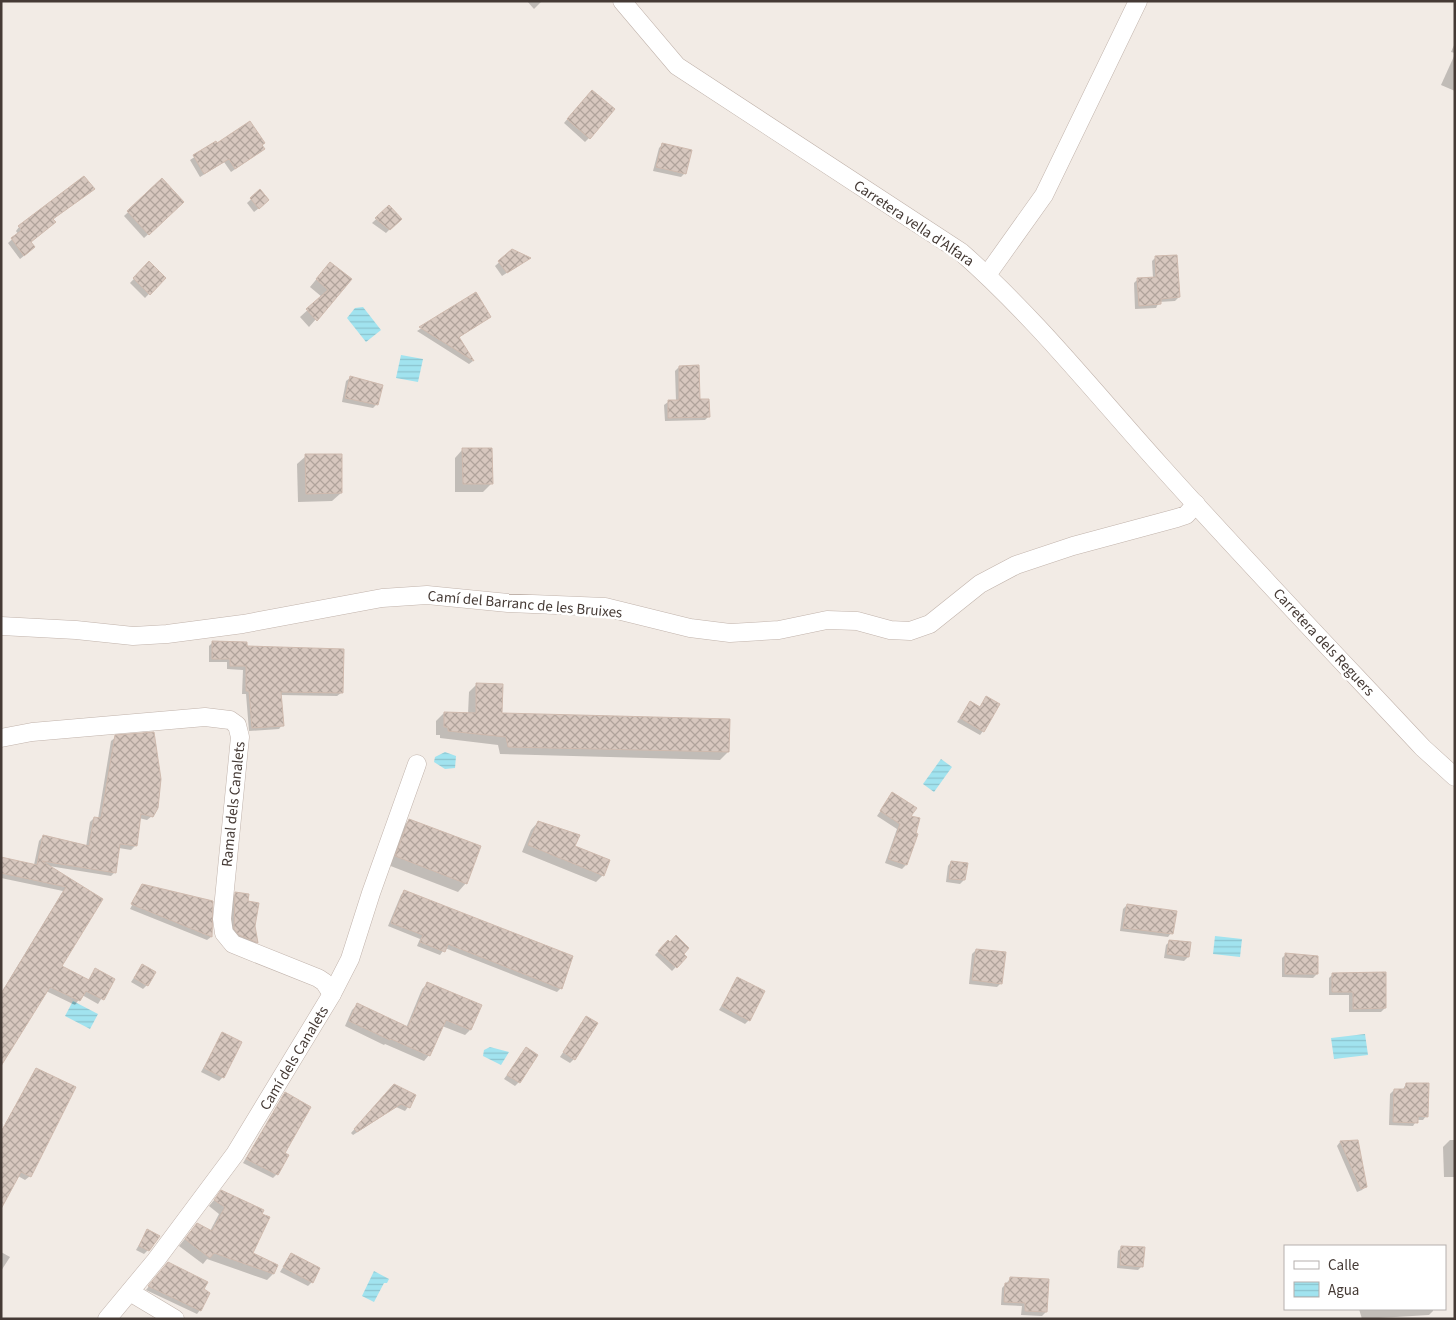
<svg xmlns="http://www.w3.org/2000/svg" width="1456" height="1320" viewBox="0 0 1456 1320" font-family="'Source Sans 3',sans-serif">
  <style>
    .water { fill: url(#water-rules) }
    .shadow { fill: #0003 }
    .building { fill: url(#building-cross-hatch); stroke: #cfbaae }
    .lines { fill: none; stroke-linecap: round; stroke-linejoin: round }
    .street-casing { stroke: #c1b3ab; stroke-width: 19 }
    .street { stroke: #fff; stroke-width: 18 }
    .labels { text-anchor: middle; stroke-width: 5; stroke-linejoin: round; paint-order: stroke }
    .street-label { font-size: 15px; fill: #453a35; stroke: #fff }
  </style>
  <defs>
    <pattern id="water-rules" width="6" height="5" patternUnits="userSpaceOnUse" patternTransform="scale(1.25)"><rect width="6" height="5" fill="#a1e3ef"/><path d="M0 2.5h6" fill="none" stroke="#8cc4ce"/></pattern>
    <pattern id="building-cross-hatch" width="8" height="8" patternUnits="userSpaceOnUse" patternTransform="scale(1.25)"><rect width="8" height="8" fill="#d7c7be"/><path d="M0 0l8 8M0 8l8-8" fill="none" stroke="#b0a39b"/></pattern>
  </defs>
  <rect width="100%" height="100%" fill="#f2ebe5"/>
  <!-- water -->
  <g class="water">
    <path d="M363 307 381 330 366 342 347 318 355 308Z"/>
    <path d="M401 355 423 359 418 382 396 378Z"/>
    <path d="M445 752 456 756 455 768 445 769 434 762 435 757Z"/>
    <path d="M941 759 952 767 934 792 923 784Z"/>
    <path d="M1215 936 1242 939 1240 957 1213 954Z"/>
    <path d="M73 1001 98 1014 90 1029 65 1016Z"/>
    <path d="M1365 1034 1368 1055 1334 1059 1331 1038Z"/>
    <path d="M490 1047 509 1052 501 1065 483 1056 484 1050Z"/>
    <path d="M374 1271 389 1279 387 1283H384L374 1302 362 1296Z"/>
  </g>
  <!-- shadow -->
  <g class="shadow">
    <path d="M527 1H542L534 9Z"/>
    <path d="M1455 43V53L1451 52Z"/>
    <path d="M1455 54V91L1441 85Z"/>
    <path d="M588 95 589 138 585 142 564 123Z"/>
    <path d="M216 143 217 144 261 145 260 152 231 172 224 162 200 177 190 160Z"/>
    <path d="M663 144 685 173 681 177 653 171 659 148Z"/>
    <path d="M162 180 183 202 144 238 124 216Z"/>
    <path d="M94 189 52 219 30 243V251L20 259 8 243 18 234 16 231 19 227Z"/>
    <path d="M260 191 264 204 254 212 247 203Z"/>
    <path d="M387 209 400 219 386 233 372 223Z"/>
    <path d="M512 251 525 261 502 276 495 266Z"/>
    <path d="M1155 258 1179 297 1175 301 1159 302 1156 308 1135 309 1134 283 1138 279 1153 278 1152 261Z"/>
    <path d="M149 263 164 278 145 298 130 283Z"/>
    <path d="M324 270 350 280 309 327 300 317 322 297 310 287Z"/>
    <path d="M475 294 490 317 458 338 473 361 469 364 417 331Z"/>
    <path d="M679 367 709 416 705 420 665 421 664 405 668 402 676 401 675 371Z"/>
    <path d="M350 378 377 404 373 408 342 402 346 381Z"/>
    <path d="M463 449 492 483 483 492H455V458Z"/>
    <path d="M306 456 341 493 332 501 298 502 297 464Z"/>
    <path d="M213 642 341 693 337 696 280 695 282 725 279 729 249 731 246 694H242L243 670 227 669V662H209V646Z"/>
    <path d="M477 684 500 714 728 752 720 760 500 754 498 745 440 738V735H436V721L444 713 468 714 469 692Z"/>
    <path d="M986 698 983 731 980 735 957 722 970 703 979 708Z"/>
    <path d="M116 737 152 816 147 820 139 818 135 846 131 850 119 848 115 872 111 876 49 866 101 899 60 967 88 980 95 970 113 980 98 1004 82 995 75 1005 46 991 1 1064V993L63 891 1 878V858L34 865 39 841 43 836 86 847 90 822 94 818 98 819 111 741Z"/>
    <path d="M892 794 909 817 906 865 902 869 885 863 897 829 877 816Z"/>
    <path d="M409 820 466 883 458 892 388 865 401 829Z"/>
    <path d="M538 822 578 836 574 847 603 875 596 882 522 852 531 830Z"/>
    <path d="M951 862 964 880 960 884 946 882 948 866Z"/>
    <path d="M142 887 212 902 211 937 207 940 130 909Z"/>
    <path d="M405 891 561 988 557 992 445 948 440 955 417 946 420 939 388 926 401 895Z"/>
    <path d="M236 893 247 902 254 926 257 942 251 948 228 935 229 900Z"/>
    <path d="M1127 905 1171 933 1168 937 1120 931 1123 909Z"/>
    <path d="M668 941 685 957 672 971 655 955Z"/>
    <path d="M1170 941 1188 957 1184 961 1164 958 1166 945Z"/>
    <path d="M976 950 1001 983 997 987 969 984 972 954Z"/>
    <path d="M1285 955 1317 974 1313 978 1282 977V958Z"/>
    <path d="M142 966 147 985 143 989 131 982Z"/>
    <path d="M1333 974 1385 1008 1381 1012H1349V995H1329V978Z"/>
    <path d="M738 979 749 1020 745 1024 719 1010Z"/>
    <path d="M427 984 470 1030 465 1035 442 1026 429 1055 424 1061 385 1044 384 1045 345 1026 352 1010 357 1005 406 1028 422 989Z"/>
    <path d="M586 1017 574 1059 570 1063 560 1057Z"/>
    <path d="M223 1033V1077L219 1081 201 1072Z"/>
    <path d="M523 1053 519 1082 515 1086 504 1079Z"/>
    <path d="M36 1070 30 1176 25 1180 18 1176 1 1206V1131Z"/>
    <path d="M1406 1084 1426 1116 1423 1120H1417L1413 1126 1389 1125 1390 1094 1394 1090 1402 1091Z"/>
    <path d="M390 1089 408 1107 405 1111 396 1107 353 1135 351 1133Z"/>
    <path d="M285 1094 284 1153 277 1174 273 1178 243 1163Z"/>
    <path d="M1450 1140H1455V1177H1444L1443 1147Z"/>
    <path d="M1340 1142H1357L1366 1186 1362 1190 1357 1192 1337 1146Z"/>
    <path d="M221 1192 251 1253 273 1274 267 1280 207 1259 203 1264 179 1246 197 1224 210 1231 219 1214 209 1206Z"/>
    <path d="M147 1231 148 1250 144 1254 136 1250Z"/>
    <path d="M1122 1247 1142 1266 1138 1270 1117 1268 1118 1251Z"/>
    <path d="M1 1252 10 1257 1 1271Z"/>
    <path d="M291 1254 312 1282 308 1286 280 1272Z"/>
    <path d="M164 1267 202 1290 200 1310 197 1314 146 1290Z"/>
    <path d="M1010 1279 1046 1312 1042 1316 1021 1315 1022 1306 1001 1305 1002 1288Z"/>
    <path d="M1359 1309H1433V1311L1429 1315 1362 1319Z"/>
  </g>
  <!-- building -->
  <g class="building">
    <path d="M592 90 615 109 590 139 567 119Z"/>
    <path d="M250 121 265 143 262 145 265 149 235 169 229 159 204 174 193 155 216 141 217 143Z"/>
    <path d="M662 143 692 150 686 174 656 167Z"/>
    <path d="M84 176 95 189 53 219 56 222 31 242 35 247 24 256 11 238 22 230 18 226Z"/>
    <path d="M162 178 184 202 149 235 127 211Z"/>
    <path d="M260 189 269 200 259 209 250 198Z"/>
    <path d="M389 205 402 219 390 230 375 218Z"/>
    <path d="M512 249 531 258 507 273 498 261Z"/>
    <path d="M1177 255 1180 297 1161 299V304L1139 306 1137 278 1156 277 1155 256Z"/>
    <path d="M149 261 166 278 150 295 133 278Z"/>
    <path d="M330 262 352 279 317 321 306 309 328 290 316 279Z"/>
    <path d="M476 292 491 317 459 337 474 361 419 327Z"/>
    <path d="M699 365 700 399H709L710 417 668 418V400H679V366Z"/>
    <path d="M350 376 383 385 378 405 345 398Z"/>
    <path d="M462 448H492L493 484H463Z"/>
    <path d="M305 454H342V493L306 494Z"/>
    <path d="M212 641 247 642V646L344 649 343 693 281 692 284 726 252 728 249 691H246V666H230V659H212Z"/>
    <path d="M476 683 503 684 502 713 730 719 729 752 508 747 506 737 448 731V727H444V712L476 713Z"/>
    <path d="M986 696 1000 704 984 732 960 718 970 701 980 707Z"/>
    <path d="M154 732 161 779 158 808 153 817 141 814 137 846 120 844 116 873 42 861 103 899 62 966 89 980 95 968 115 979 104 1000 86 991 80 1001 50 987 1 1066V994L66 887 1 873V857L37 865 43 835 89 846 94 817 101 818 115 735Z"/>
    <path d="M892 792 917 808 911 816 920 818 916 833 918 834 907 865 888 859 900 824 880 811Z"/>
    <path d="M409 819 481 846 467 884 395 856Z"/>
    <path d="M538 821 580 835 575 846 610 860 604 876 528 845Z"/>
    <path d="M951 861 968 863 965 880 949 879Z"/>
    <path d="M142 884 213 901 212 937 131 904Z"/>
    <path d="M404 890 573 956 562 989 448 944 445 952 420 942 423 935 391 923Z"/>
    <path d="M235 892 249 894 248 901 259 903 255 926 258 943 239 935 234 929Z"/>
    <path d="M1127 904 1177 911 1173 934 1123 928Z"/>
    <path d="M676 935 689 948 684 954 687 957 677 968 658 951 668 940 670 942Z"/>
    <path d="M1169 940 1191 942 1189 957 1167 954Z"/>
    <path d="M976 949 1006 952 1002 984 972 980Z"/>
    <path d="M1285 953 1318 956V974H1285Z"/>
    <path d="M142 964 156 972 148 986 134 978Z"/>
    <path d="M1386 972V1008L1353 1009V992H1332V973Z"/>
    <path d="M737 977 765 991 750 1021 722 1006Z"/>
    <path d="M427 982 482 1005 471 1030 446 1020 430 1056 391 1039 390 1040 349 1021 357 1003 408 1027Z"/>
    <path d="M586 1016 598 1023 575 1060 563 1052Z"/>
    <path d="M222 1032 242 1042 224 1078 204 1068Z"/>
    <path d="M526 1047 538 1055 520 1083 507 1075Z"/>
    <path d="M36 1068 76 1087 31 1177 21 1172 1 1209V1132Z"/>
    <path d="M1406 1083H1429L1428 1117 1418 1116V1123L1393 1122 1394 1089H1405Z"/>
    <path d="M394 1084 416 1095 410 1108 401 1104 357 1132 354 1129Z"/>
    <path d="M285 1092 311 1107 285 1153 289 1155 278 1175 246 1159Z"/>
    <path d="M1358 1140 1367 1187 1361 1189 1340 1141Z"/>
    <path d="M221 1190 264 1210 262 1214 270 1217 253 1253 278 1265 274 1274 214 1253 210 1258 185 1239 197 1223 212 1231 225 1207 214 1200Z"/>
    <path d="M147 1229 160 1236 149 1251 139 1246Z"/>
    <path d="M1121 1246 1145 1247 1143 1267 1120 1265Z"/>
    <path d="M291 1253 320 1268 313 1283 283 1267Z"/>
    <path d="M168 1262 208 1282 204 1289 210 1293 201 1311 148 1286Z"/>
    <path d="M1010 1277 1049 1279 1047 1312 1025 1311V1303L1004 1302 1005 1283H1009Z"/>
  </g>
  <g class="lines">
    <defs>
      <g id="street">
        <path d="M622 1 677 66 961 252C1034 316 1095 393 1160 465 1246 561 1335 654 1423 748L1455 777"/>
        <path d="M987 275 1044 195 1138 1"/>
        <path d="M1 626 76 630 133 636 167 634 243 624 382 598 427 595 508 603 605 607 690 628 730 633 779 630 827 620 857 621 890 630 910 631 930 624 980 584 1016 565 1073 546 1177 518 1186 515 1196 504"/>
        <path d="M1 738 32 732 205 717 230 720 237 725 240 737 222 919 224 933 233 944 318 978 324 982 332 994"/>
        <path d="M130 1292 175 1319"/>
        <path d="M107 1319 156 1260 235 1154 332 994 350 959 371 893 417 764"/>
      </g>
    </defs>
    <!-- street casing -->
    <use href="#street" class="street-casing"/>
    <!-- street -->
    <use href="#street" class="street"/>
  </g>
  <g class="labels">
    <!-- street labels -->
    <g class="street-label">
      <text transform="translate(914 223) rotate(34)" y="5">Carretera vella d'Alfara</text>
      <text transform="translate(525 604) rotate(5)" y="5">Camí del Barranc de les Bruixes</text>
      <text transform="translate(1324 642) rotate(47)" y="5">Carretera dels Reguers</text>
      <text transform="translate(233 804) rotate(-84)" y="5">Ramal dels Canalets</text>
      <text transform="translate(294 1058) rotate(-59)" y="5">Camí dels Canalets</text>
    </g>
  </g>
  <!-- border -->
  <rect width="1456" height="1320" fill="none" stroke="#453a35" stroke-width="5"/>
  <!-- legend -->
  <rect x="1284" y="1245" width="162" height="65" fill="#ffffff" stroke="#b5b0ae"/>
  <rect x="1294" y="1261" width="25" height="8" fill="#ffffff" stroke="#b5b0ae"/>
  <text x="1328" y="1270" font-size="15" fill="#453a35">Calle</text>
  <rect x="1294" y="1282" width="25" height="15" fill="url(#water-rules)" stroke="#b5b0ae"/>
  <text x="1328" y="1295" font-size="15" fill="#453a35">Agua</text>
</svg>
